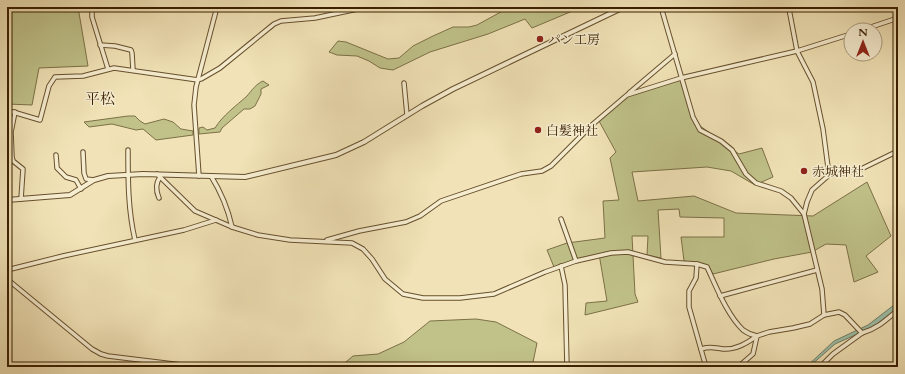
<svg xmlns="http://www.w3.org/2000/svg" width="905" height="374" viewBox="0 0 905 374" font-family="Cardo,'Noto Serif JP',serif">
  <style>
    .green { fill: #c0c28a; stroke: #7c7046 }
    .water { fill: #9cbfa9; stroke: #747f66 }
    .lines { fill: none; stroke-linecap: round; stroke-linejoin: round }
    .minor-casing { stroke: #67502e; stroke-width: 5.5 }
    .tertiary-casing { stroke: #67502e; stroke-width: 6 }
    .minor { stroke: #f6edd0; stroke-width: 3.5 }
    .tertiary { stroke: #f6edd0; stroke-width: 4 }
    .poi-dot { fill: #8f2418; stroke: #f6edd0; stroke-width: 1.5 }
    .labels { text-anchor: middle; stroke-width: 3; stroke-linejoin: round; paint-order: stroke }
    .poi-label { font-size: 13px; fill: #391f01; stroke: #f6edd0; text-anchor: start }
    .quarter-label { font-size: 15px; fill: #391f01; stroke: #f6edd0 }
  </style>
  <rect width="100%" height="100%" fill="#f1e3b7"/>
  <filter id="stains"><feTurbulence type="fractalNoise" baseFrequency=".005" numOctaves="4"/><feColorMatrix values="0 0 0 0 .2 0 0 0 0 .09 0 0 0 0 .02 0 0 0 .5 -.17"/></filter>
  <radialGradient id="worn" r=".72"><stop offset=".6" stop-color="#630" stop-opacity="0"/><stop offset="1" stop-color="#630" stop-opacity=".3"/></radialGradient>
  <!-- green -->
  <g class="green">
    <path d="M7 7H78L88 66 39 68 32 105 7 104Z"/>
    <path d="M512 7H582L532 28 525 19 488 34 430 52 393 70 380 68 369 61 357 56 337 55 329 52 338 41 346 42 388 59 399 58 413 46 433 36 453 27H469L477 25 508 8Z"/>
    <path d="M680 79 696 123 739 154 762 148 773 177 755 185 731 171 707 167 632 172 638 201 694 196 736 213 813 216 867 182 891 236 866 256 878 272 854 282 846 245 826 244 812 252 774 259 713 274 708 266 684 261 681 237H724V218L680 217 679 209 658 210 661 258 647 255 648 236H632L635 294 638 302 585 315 586 303 607 301 599 254 554 267 547 250 567 243 605 238 603 201 619 200 610 158 616 152 599 121 627 96Z"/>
    <path d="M263 81 269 85 261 89V94L255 106 250 109H244L222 128 220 132 199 134V128L203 127 207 130 215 128C223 115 236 106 247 96 252 90 256 84 263 81Z"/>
    <path d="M128 116H135L140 121 145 124 164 119 173 122 181 129 193 131V135L156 140 143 129 136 130 112 124 89 127 84 122Z"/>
    <path d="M476 319 496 322 537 343 532 367H475L474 364 409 367H340L353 356 378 354 404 342 430 321Z"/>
  </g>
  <!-- water -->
  <path class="water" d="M898 302V308L873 327 835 344 809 367H806L834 341 868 325Z"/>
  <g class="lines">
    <defs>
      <g id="minor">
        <path d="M92 7V17L108 69"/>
        <path d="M661 7 693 117 700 130 721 141 732 150 746 174 756 183 781 191 791 198 804 214 822 289 824 315"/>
        <path d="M789 9 797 51 813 82 823 129 829 175"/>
        <path d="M862 30 898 18"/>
        <path d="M100 45 115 46 131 50 132 53 133 70"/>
        <path d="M198 79H201L220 68 274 24 281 21 315 18 367 7"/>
        <path d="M404 83 407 115"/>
        <path d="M629 93 675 54"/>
        <path d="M7 112H13L40 120 49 86 55 77 83 76 114 68 198 80"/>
        <path d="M15 112 11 132 12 157 13 161 23 169 21 199"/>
        <path d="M128 150C128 181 128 210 135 240"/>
        <path d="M83 152 84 173 86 179 94 180"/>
        <path d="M56 155 57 168 66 177 76 180 81 189"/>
        <path d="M157 174 195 211 232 227 258 235 290 240 352 243 363 249 372 259 385 279 403 294 423 298H460L494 294 545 272 576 261 611 253 628 252 665 262 697 264 707 267C716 286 727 315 743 330 747 333 752 335 757 336L769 332 793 328 810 324 824 315 839 312 845 315 862 333C877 329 886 320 898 310"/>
        <path d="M199 176 194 105 196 87 217 7"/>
        <path d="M211 176C221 192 228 209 232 227"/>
        <path d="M159 198C156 191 155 184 160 177"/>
        <path d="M804 214 807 202 812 190 829 175 857 171 898 151"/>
        <path d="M561 219 576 261"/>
        <path d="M327 240 359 231 406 222 420 216 441 201 521 174 542 171 551 166 593 124 627 95 681 78 797 51 851 34"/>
        <path d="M697 264 696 278 689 291V307L706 367"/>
        <path d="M561 266 565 285 567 367"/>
        <path d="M7 270 63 256 184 230 216 220"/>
        <path d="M7 279 92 349 101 354 108 356 198 367"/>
        <path d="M720 296 817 270"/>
        <path d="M701 349C712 346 713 348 723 349 736 350 747 343 757 336"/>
        <path d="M824 363 833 354 862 333"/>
        <path d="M738 367 753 354 757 336"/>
      </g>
      <path id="tertiary" d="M7 200 70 195 94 180 108 176 143 174 245 177 336 155 364 142 422 106 453 89 624 7"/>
    </defs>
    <!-- minor casing -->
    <use href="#minor" class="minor-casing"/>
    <!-- tertiary casing -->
    <use href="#tertiary" class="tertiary-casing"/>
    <!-- minor -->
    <use href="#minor" class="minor"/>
    <!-- tertiary -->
    <use href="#tertiary" class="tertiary"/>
  </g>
  <!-- markers -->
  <g class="poi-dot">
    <circle cx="540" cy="39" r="4"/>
    <circle cx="538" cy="130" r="4"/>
    <circle cx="804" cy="171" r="4"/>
  </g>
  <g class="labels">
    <!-- poi labels -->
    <g class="poi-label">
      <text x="548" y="44">パン工房</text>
      <text x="546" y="135">白髪神社</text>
      <text x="812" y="176">赤城神社</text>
    </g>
    <!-- quarter labels -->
    <g class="quarter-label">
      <text x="100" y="104">平松</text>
    </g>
  </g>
  <!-- margin -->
  <rect width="905" height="374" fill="none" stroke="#f1e3b7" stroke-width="24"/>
  <rect x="8" y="8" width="889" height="358" fill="none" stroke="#391f01" stroke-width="2"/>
  <rect x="12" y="12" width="881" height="350" fill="none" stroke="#391f01"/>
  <!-- north arrow -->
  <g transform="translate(863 42)"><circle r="19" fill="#f6edd0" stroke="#aa9b7d"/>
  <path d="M0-3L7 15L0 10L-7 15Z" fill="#8f2418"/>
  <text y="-6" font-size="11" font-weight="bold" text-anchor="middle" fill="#391f01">N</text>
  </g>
  <rect width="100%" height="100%" filter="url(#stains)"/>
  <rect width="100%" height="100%" fill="url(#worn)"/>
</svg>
